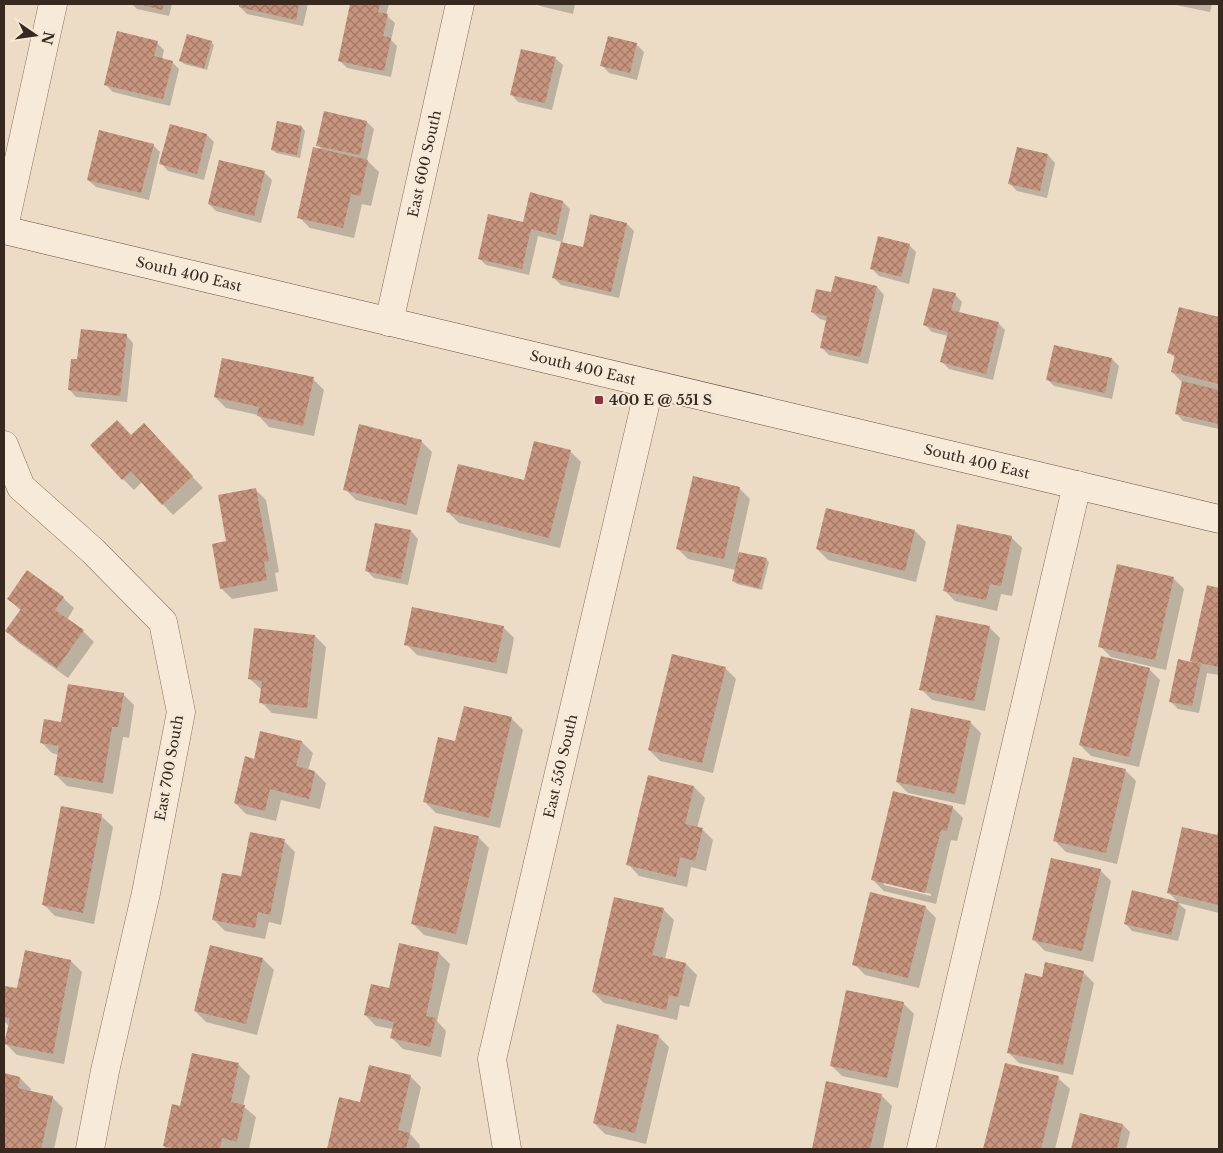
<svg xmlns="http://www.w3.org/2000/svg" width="1223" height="1153" viewBox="0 0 1223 1153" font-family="'Libre Baskerville',serif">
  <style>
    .shadow { fill: #0003; fill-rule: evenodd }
    .building { fill: url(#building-cross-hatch) }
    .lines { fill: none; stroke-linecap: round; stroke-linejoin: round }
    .street-casing { stroke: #866e5d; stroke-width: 29 }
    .secondary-casing { stroke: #684f40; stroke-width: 29 }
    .street { stroke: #f7ead9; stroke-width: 28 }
    .secondary { stroke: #f7ead9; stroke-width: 28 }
    .poi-dot { fill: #91303c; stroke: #f3e7d5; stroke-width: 2 }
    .labels { text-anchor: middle; stroke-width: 4; stroke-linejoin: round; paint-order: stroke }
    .street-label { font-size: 14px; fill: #372820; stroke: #f3e7d5 }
    .poi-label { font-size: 14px; font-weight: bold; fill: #372820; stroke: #f3e7d5; text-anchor: start }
  </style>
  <defs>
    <pattern id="building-cross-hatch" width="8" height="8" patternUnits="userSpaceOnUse" patternTransform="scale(1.25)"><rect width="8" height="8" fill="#c7947e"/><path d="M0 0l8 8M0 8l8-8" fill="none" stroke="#a27967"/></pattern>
  </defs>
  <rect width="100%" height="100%" fill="#ecdcc6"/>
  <!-- shadow -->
  <g class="shadow">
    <path d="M132 4H172L169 16 137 9Z"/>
    <path d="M241 4H308L303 26 247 14 240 7Z"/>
    <path d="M351 4H389L386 15 395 23 391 40 397 46 391 77 347 68 339 60Z"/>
    <path d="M537 4H575L573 14 540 6Z"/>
    <path d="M1171 4H1212L1210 12Z"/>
    <path d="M211 42 214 45 207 70 184 64 181 61Z"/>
    <path d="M157 43 164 50 162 59 172 62 179 69 170 106 113 92 106 85Z"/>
    <path d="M637 45 644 52 637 80 609 73 602 65Z"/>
    <path d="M555 58 563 65 552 110 518 102 511 94Z"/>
    <path d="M367 122 374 129 367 160 379 172 371 206 362 204 354 238 310 228 299 217 323 151 318 145Z"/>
    <path d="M171 126 207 135 214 142 204 180 168 171 161 163Z"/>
    <path d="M302 127 305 131 300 158 276 153 273 150Z"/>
    <path d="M153 145 160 152 149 200 96 187 88 180Z"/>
    <path d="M1048 155 1055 163 1047 198 1017 191 1010 184Z"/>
    <path d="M220 161 265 173 272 180 261 223 216 211 209 204Z"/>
    <path d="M531 194 563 202 570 209 562 244 584 249 627 224 634 231 619 298 561 285 554 278 562 242 538 236 529 275 486 265 479 258 524 223Z"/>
    <path d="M909 245 916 252 909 284 879 276 872 269Z"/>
    <path d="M877 287 884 295 868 364 829 355 821 347 827 321 820 319 812 312 832 294Z"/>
    <path d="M955 294 962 302 959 313 998 323 1005 330 993 380 949 369 942 362 948 336 932 332 925 325Z"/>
    <path d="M1180 309 1219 318V429L1183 421 1176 413 1183 383 1172 372 1176 359 1169 352Z"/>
    <path d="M126 335 133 343 127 402 76 397 69 389 78 361Z"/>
    <path d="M1112 359 1119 366 1112 399 1054 386 1047 379Z"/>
    <path d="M313 379 324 390 314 436 269 427 258 415 226 408 215 397Z"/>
    <path d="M131 436H154L203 488 173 515 142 482 134 490 123 479Z"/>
    <path d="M421 441 432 452 417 515 356 500 345 489Z"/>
    <path d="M570 451 581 462 560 548 459 523 448 512 525 482Z"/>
    <path d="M739 488 750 499 738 553 766 559 769 562 762 590 737 584 733 581 736 570 688 559 677 548Z"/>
    <path d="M255 489 266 500 279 572 275 573 278 591 232 599 221 588Z"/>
    <path d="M827 509 915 531 926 542 916 582 828 560 817 549Z"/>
    <path d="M411 531 418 539 408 585 374 578 367 571Z"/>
    <path d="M1011 537 1022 548 1012 596 1001 594 997 611 955 601 944 590Z"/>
    <path d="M1173 578 1184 589 1166 670 1111 657 1100 646Z"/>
    <path d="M1207 587 1219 589V675L1207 673 1199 713 1178 709 1170 701 1195 664 1191 660Z"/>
    <path d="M63 598 74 608 67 620 83 631 94 642 68 678 18 642 7 631 21 611 9 599Z"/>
    <path d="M503 627 514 638 507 674 417 655 406 644Z"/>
    <path d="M989 627 1000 638 985 711 932 700 921 689Z"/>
    <path d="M315 636 326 647 317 719 272 713 261 702 262 690 250 679Z"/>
    <path d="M725 668 736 679 713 773 660 761 649 750Z"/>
    <path d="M1149 669 1160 680 1139 767 1091 756 1080 745Z"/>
    <path d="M123 694 134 705 129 738 123 737 113 794 67 786 56 775 59 755 52 753 41 742 62 723Z"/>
    <path d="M512 719 523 730 500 828 436 813 425 802 456 743Z"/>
    <path d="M970 722 981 733 965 805 908 793 897 782Z"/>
    <path d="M302 742 313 753 308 770 315 772 326 783 320 809 281 800 276 821 246 814 235 803 255 760Z"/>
    <path d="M1125 770 1136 781 1117 864 1066 852 1055 841Z"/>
    <path d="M694 787 705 798 697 828 702 829 713 840 706 871 691 867 687 887 639 876 628 864Z"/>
    <path d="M952 807 963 818 957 841 951 840 936 904 884 891 873 880ZM884 882 931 894V896L884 885Z"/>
    <path d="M101 816 113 827 94 924 55 916 44 905Z"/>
    <path d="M1219 831V913L1179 903 1168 892 1218 837Z"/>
    <path d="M478 837 489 848 467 945 424 935 413 924Z"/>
    <path d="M284 841 295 852 281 925 269 922 265 939 225 931 214 920 242 878Z"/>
    <path d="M1100 870 1111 881 1093 962 1045 951 1034 940Z"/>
    <path d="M1178 903 1186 910 1178 941 1132 931 1125 923Z"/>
    <path d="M925 907 936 918 919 988 865 975 854 964Z"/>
    <path d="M663 909 674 920 665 959 686 964 697 975 689 1007 680 1005 677 1020 604 1003 593 992Z"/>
    <path d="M400 944 439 953 450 964 437 1021 446 1031 441 1057 403 1049 392 1038 393 1029 376 1026 365 1015 390 990Z"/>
    <path d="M211 946 263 959 274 970 257 1035 206 1022 195 1011Z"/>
    <path d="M71 961 82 972 64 1064 17 1055 6 1044 9 1026 4 1021V987L18 990Z"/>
    <path d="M1083 972 1094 983 1073 1075 1019 1063 1008 1052 1043 978Z"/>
    <path d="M903 1003 914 1014 898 1088 842 1076 831 1065Z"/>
    <path d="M658 1036 669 1047 646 1144 605 1134 594 1123Z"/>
    <path d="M239 1065 250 1076 243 1106 256 1117 249 1149H167L164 1146 181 1108Z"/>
    <path d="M1006 1065 1058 1078 1070 1089 1055 1149H985Z"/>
    <path d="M4 1075 20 1078 31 1089 30 1092 52 1097 63 1108 54 1149H4Z"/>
    <path d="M410 1076 421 1087 410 1134 420 1145 419 1149H328L340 1098 361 1103Z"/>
    <path d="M827 1083 881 1095 892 1106 883 1149H813Z"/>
    <path d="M1081 1115 1123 1125 1130 1132 1126 1149H1073Z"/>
  </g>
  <!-- building -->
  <g class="building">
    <path d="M139 4H164L162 10Z"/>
    <path d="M239 4H299L296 20 239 7Z"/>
    <path d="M350 4H380L378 12 388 14 383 36 391 38 384 71 338 61Z"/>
    <path d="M117 31 158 41 154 56 173 61 163 99 104 85Z"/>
    <path d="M187 34 212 41 204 68 179 61Z"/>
    <path d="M608 36 637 43 630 73 600 66Z"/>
    <path d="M521 49 556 57 545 103 510 95Z"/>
    <path d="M324 111 367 121 360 155 316 146Z"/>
    <path d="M277 121 302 126 297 155 271 150Z"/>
    <path d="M170 124 207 134 197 174 159 164Z"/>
    <path d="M99 130 154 144 141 193 87 180Z"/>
    <path d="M313 147 368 160 360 196 351 194 343 228 297 218Z"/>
    <path d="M1017 147 1048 154 1040 191 1008 184Z"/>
    <path d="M219 160 265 171 254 216 208 204Z"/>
    <path d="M530 192 563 201 556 235 531 229 522 269 478 259 488 214 523 222Z"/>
    <path d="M590 214 627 223 611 292 552 278 561 242 583 247Z"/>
    <path d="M878 236 910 244 901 277 870 269Z"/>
    <path d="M835 276 877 286 860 357 820 348 827 316 811 312 816 289 831 292Z"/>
    <path d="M933 288 956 293 951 310 999 322 986 374 940 362 948 332 923 325Z"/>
    <path d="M1179 307 1219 317V384L1171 372 1175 355 1167 353Z"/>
    <path d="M81 329 127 334 120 396 68 390 71 359H77Z"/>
    <path d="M1054 345 1112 358 1105 393 1046 380Z"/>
    <path d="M222 358 314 377 303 426 257 416 259 407 214 397Z"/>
    <path d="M1182 381 1219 390V424L1175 414Z"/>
    <path d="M117 420 131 435 144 423 193 476 162 505 131 471 122 480 90 445Z"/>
    <path d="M359 424 422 440 406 505 343 490Z"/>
    <path d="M534 441 571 450 549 538 446 512 458 464 524 480Z"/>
    <path d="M693 476 740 487 724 559 676 549Z"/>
    <path d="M256 488 269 561 264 562 267 580 220 589 212 544 226 541 218 495Z"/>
    <path d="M826 508 915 530 905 571 816 549Z"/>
    <path d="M375 523 411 530 401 579 365 571Z"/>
    <path d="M957 524 1012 536 1001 586 990 584 986 600 943 591Z"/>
    <path d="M739 552 767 558 759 588 732 581Z"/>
    <path d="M1117 564 1174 577 1155 660 1098 647Z"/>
    <path d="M27 570 64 597 55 610 84 630 57 668 5 631 21 609 7 599Z"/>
    <path d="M1207 585 1219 588V667L1190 661Z"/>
    <path d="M412 607 504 626 496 663 404 645Z"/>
    <path d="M936 615 990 626 974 701 919 690Z"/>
    <path d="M254 628 315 635 307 708 259 703 262 681 248 679Z"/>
    <path d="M672 654 726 667 702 763 648 750Z"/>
    <path d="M1101 656 1150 668 1129 757 1079 745Z"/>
    <path d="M1178 659 1201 664 1192 706 1169 702Z"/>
    <path d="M68 684 124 693 118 727H112L103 783 54 775 59 746 40 743 44 719 61 722Z"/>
    <path d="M464 706 512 717 489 818 423 802 438 737 455 741Z"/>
    <path d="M911 708 971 721 955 794 896 782Z"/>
    <path d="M260 731 302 741 296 766 315 771 309 799 270 789 265 811 234 803 245 756 254 759Z"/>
    <path d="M1073 757 1126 769 1106 853 1053 841Z"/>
    <path d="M648 775 694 786 685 824 703 828 695 861 680 857 676 877 626 865Z"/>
    <path d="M893 791 953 806 947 831 941 830 925 893 871 880Z"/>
    <path d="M61 806 102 814 83 913 42 905Z"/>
    <path d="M434 826 479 836 456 934 411 924Z"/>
    <path d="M1182 827 1217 835 1219 828V905L1167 893Z"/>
    <path d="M250 832 285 839 270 915 258 912 255 928 212 920 222 873 241 876Z"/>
    <path d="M1051 858 1101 869 1082 951 1032 940Z"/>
    <path d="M1132 890 1179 902 1171 935 1124 924Z"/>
    <path d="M870 892 926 906 908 978 852 965Z"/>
    <path d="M614 897 664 908 652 955 686 963 678 997 669 995 666 1010 592 992Z"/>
    <path d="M399 943 439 952 426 1016 436 1018 430 1047 390 1038 394 1022 364 1015 371 984 389 988Z"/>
    <path d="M210 945 263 958 246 1024 194 1011Z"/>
    <path d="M25 950 71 960 53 1054 4 1044 10 1018 4 1017V986L17 988Z"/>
    <path d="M1045 962 1084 971 1063 1065 1007 1053 1025 973 1042 977Z"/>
    <path d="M846 990 904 1002 887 1078 830 1066Z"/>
    <path d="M617 1024 659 1035 635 1133 593 1123Z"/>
    <path d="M192 1053 239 1063 231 1102 245 1105 237 1142 222 1138 220 1149H177L163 1146 172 1104 180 1106Z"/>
    <path d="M1005 1063 1059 1076 1041 1149H983Z"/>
    <path d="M369 1065 411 1075 398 1130 410 1133 406 1149H327L339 1097 360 1102Z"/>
    <path d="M4 1073 20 1077 18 1088 53 1096 41 1149H11L4 1148Z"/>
    <path d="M826 1081 882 1094 870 1149H812Z"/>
    <path d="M1080 1113 1123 1124 1117 1149H1071Z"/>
  </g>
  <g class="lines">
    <defs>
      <g id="street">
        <path d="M4 227 53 4"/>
        <path id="s1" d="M389 322 460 4"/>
        <path d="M4 445 21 487 93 551 163 622 181 712 146 893 105 1071 90 1149"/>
        <path id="s2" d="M507 1149 492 1059 650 384"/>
        <path d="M921 1149 1077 485"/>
      </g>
      <g id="secondary">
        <path id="s3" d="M4 230 1219 519"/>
      </g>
    </defs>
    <!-- street casing -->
    <use href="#street" class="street-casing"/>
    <!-- secondary casing -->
    <use href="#secondary" class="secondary-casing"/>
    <!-- street -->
    <use href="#street" class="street"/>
    <!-- secondary -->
    <use href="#secondary" class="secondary"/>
  </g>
  <!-- markers -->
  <rect class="poi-dot" x="594" y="395" width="10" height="10" rx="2.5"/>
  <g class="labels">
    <!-- street labels -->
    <g class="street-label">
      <text dy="5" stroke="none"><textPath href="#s1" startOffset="162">East 600 South</textPath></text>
      <text dy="5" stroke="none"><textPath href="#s3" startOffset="190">South 400 East</textPath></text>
      <text dy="5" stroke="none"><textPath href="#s3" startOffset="595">South 400 East</textPath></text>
      <text dy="5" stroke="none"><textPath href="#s3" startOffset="1000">South 400 East</textPath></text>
      <text dy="5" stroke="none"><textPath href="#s2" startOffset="392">East 550 South</textPath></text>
      <text transform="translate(169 768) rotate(-80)" y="5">East 700 South</text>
    </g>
    <!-- poi labels -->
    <g class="poi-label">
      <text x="609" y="405">400 E @ 551 S</text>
    </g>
  </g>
  <!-- border -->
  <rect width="1223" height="1153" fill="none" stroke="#372820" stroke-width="10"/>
  <!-- north arrow -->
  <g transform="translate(35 35) rotate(103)" stroke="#f3e7d5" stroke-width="4" paint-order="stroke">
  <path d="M0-4L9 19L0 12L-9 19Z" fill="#372820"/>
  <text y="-8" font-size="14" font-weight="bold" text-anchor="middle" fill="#372820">N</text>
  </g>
</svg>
